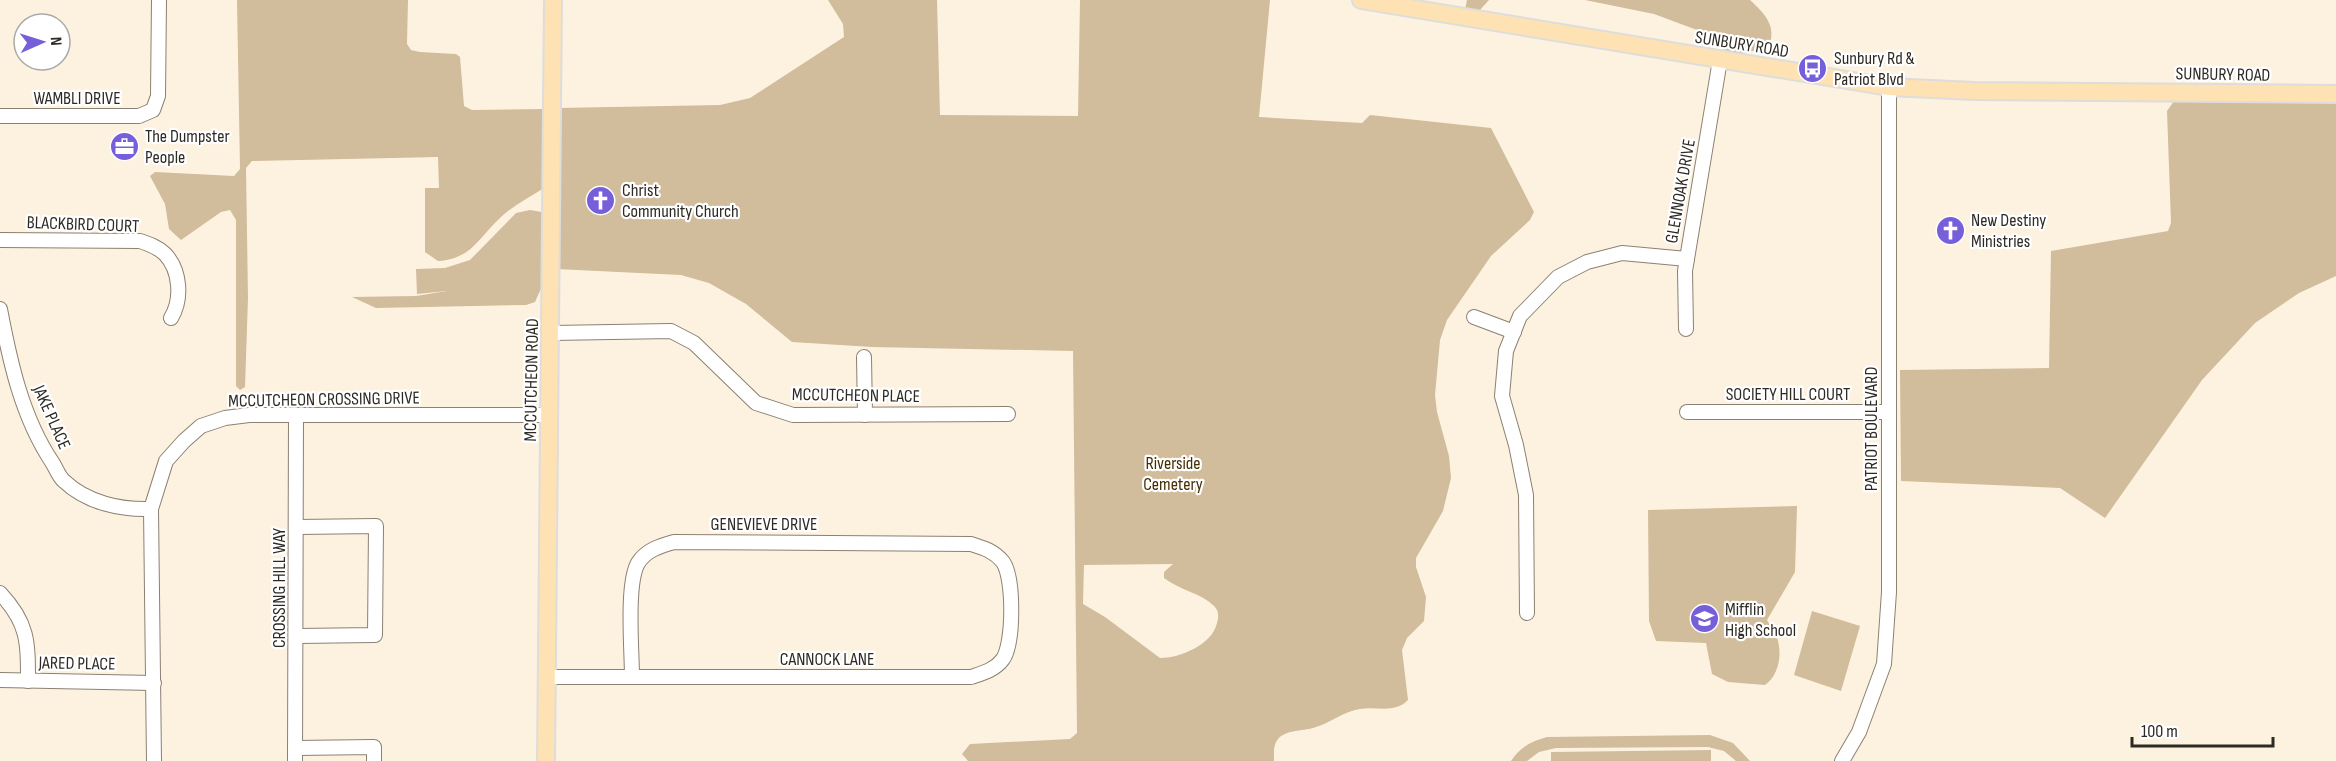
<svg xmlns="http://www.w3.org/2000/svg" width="2336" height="761" viewBox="0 0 2336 761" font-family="'Sofia Sans Condensed',sans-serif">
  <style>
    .green { fill: #d1bc9c; fill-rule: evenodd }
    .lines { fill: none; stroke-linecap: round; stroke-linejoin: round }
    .minor-casing { stroke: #8b8172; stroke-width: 16 }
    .major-casing { stroke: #dddddc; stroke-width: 20 }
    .minor { stroke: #fff; stroke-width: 14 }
    .major { stroke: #fee2b3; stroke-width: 16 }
    .labels { text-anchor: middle; stroke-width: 4.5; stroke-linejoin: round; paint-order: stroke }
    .street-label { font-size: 18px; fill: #2d2923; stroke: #fff }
    .poi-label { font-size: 18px; fill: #2d2923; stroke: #fff; text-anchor: start }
    .park-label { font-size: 18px; fill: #442d00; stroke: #fff }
  </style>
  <rect width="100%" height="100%" fill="#fdf2e0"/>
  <!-- green -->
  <g class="green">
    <path d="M237 0H408L407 44 411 50 420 52 456 54 460 57 464 106 472 110 545 109 544 188C530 197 514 205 501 217 479 237 472 259 438 261L425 252V188H439L438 157 252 161 246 168 248 298 245 387 240 390 236 386V220L230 210 221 212 181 240 169 229 165 204 150 176 155 172 234 176 240 169Z"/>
    <path d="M828 0H937L940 115 1078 116 1080 0H1270L1259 117 1362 123 1370 115 1491 128 1534 212 1530 220 1491 256 1447 320 1440 340 1435 395 1437 412 1449 456 1451 478 1443 511 1416 558V567L1426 597 1424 621 1407 638 1402 650 1408 700C1394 714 1378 706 1360 709 1344 711 1329 724 1313 728 1303 731 1285 730 1278 739 1273 745 1274 753 1274 761H968L962 754 970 744 1070 739 1077 733 1073 351 872 347 792 342 746 304 709 283 681 275 556 269 559 108 720 105 750 98 844 37 843 24ZM1173 564 1164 572V578C1179 590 1201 593 1214 606 1219 611 1219 617 1217 623 1212 645 1180 658 1160 658L1105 617 1083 604 1084 565Z"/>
    <path d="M1467 0H1489L1479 11 1470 13 1465 10Z"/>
    <path d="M1585 0H1750C1765 14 1778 27 1768 48L1743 53H1727L1697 30 1654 14Z"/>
    <path d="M2174 101H2336V276L2299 293 2255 323 2202 380 2105 518 2060 488 1901 481 1900 370 2049 368 2051 251 2168 231 2171 223 2167 111Z"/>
    <path d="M530 210 542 212 544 215 543 284 535 302 526 305 376 308 352 297 416 296 447 291 417 294 416 269 445 268 470 260 516 213Z"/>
    <path d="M1797 506 1795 572 1767 620C1770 626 1777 634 1778 641 1782 657 1778 676 1765 685L1728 682 1712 674 1706 643 1656 641 1649 621 1648 510Z"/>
    <path d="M1812 611 1860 626 1841 691 1794 675Z"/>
    <path d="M1710 735 1733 743 1750 761H1736L1724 751 1708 747 1556 748 1539 752 1527 761H1511C1520 747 1532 741 1547 737Z"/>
    <path d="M1711 750V761H1551V752Z"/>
  </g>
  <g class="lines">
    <defs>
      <g id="minor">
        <path d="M0 116H139L153 110 158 96 159 0"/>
        <path d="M0 240 140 241C149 244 158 247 165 254 181 271 182 300 171 318"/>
        <path d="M0 309C10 362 22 417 52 462 56 468 59 477 64 481 87 503 121 510 151 509"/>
        <path d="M1474 317 1514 332"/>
        <path d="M1686 329 1685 271 1720 60"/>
        <path d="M552 333 671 331 694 343 756 403 793 415 1008 414"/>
        <path d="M864 357 865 415"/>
        <path d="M1687 412H1889"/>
        <path d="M0 593C28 623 28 641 28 681"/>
        <path d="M1527 613 1526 495 1516 445 1502 396 1506 351 1520 316 1558 277 1587 262 1622 253 1687 259"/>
        <path d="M297 636 375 635 376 526 297 527"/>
        <path d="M546 677H971C983 673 995 670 1003 659 1014 642 1014 578 1003 562 994 551 984 548 971 544L674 542C660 546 646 550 638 563 626 584 632 651 632 677"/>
        <path d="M0 680 154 683"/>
        <path d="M295 748 374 747V761"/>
        <path d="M154 761 151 509 166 461 184 441 201 426 225 418 249 415H549"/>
        <path d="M295 761 296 415"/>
        <path d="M1842 761 1859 732 1884 664 1889 592V87"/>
      </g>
      <g id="major">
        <path d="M1361 0 1889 87 1974 91 2336 94"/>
        <path d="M546 761C547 507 552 254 553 0"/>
      </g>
    </defs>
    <!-- minor casing -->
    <use href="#minor" class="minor-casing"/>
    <!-- major casing -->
    <use href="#major" class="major-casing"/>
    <!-- minor -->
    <use href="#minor" class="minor"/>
    <!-- major -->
    <use href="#major" class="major"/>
  </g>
  <!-- icons -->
  <defs>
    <symbol id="bus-disc" viewBox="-11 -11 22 22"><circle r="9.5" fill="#775fda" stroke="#fff"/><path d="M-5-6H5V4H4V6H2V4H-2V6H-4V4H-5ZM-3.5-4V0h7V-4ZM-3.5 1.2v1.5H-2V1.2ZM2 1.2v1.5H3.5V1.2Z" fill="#fff"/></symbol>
    <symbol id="office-disc" viewBox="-11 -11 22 22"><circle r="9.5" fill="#775fda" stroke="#fff"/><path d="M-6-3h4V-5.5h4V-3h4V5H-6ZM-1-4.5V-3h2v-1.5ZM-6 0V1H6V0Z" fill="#fff"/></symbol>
    <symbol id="church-disc" viewBox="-11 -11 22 22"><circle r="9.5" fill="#775fda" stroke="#fff"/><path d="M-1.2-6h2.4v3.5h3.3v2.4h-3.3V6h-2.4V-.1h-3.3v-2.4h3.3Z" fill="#fff"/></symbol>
    <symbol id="school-disc" viewBox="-11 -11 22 22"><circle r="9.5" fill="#775fda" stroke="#fff"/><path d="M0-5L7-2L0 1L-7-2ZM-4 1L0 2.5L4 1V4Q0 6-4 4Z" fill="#fff"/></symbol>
  </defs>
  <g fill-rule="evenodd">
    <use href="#bus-disc" x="1796" y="52" width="33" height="33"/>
    <use href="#office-disc" x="108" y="130" width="33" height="33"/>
    <use href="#church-disc" x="584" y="184" width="33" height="33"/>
    <use href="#church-disc" x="1934" y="214" width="33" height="33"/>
    <use href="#school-disc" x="1688" y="602" width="33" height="33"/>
  </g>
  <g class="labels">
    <!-- street labels -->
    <g class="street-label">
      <text transform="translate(1742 44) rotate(9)" y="6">SUNBURY ROAD</text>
      <text transform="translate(2223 74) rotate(1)" y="6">SUNBURY ROAD</text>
      <text x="77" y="104">WAMBLI DRIVE</text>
      <text transform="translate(1680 191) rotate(-80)" y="6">GLENNOAK DRIVE</text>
      <text transform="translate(83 224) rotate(2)" y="6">BLACKBIRD COURT</text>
      <text transform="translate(531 380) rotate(-89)" y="6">MCCUTCHEON ROAD</text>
      <text x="1788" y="400">SOCIETY HILL COURT</text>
      <text transform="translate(856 395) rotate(1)" y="6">MCCUTCHEON PLACE</text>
      <text transform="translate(324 399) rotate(-1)" y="6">MCCUTCHEON CROSSING DRIVE</text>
      <text transform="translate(52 417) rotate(66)" y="6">JAKE PLACE</text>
      <text transform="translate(1871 429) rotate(-90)" y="6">PATRIOT BOULEVARD</text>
      <text x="764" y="530">GENEVIEVE DRIVE</text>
      <text transform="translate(279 588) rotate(-90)" y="6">CROSSING HILL WAY</text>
      <text x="827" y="665">CANNOCK LANE</text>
      <text transform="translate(77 663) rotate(1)" y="6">JARED PLACE</text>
    </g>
    <!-- poi labels -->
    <g class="poi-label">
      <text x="1834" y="64">Sunbury Rd &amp;<tspan x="1834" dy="21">Patriot Blvd</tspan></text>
      <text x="145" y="142">The Dumpster<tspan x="145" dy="21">People</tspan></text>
      <text x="622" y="196">Christ<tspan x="622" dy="21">Community Church</tspan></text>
      <text x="1971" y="226">New Destiny<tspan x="1971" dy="21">Ministries</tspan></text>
      <text x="1725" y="615">Mifflin<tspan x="1725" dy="21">High School</tspan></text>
    </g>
    <!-- park labels -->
    <g class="park-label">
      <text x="1173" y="469">Riverside<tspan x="1173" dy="21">Cemetery</tspan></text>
    </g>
  </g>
  <!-- north arrow -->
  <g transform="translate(42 42) rotate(87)"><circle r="28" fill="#ffffff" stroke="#aba9a7" stroke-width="1.5"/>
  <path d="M0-4.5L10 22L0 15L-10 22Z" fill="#775fda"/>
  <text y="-9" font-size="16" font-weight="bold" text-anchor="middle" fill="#2d2923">N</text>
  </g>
  <!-- scale -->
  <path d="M2132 737v9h141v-9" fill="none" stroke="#2d2923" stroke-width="3"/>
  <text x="2141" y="737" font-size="18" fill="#2d2923" stroke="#ffffff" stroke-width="4.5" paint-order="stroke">100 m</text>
</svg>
